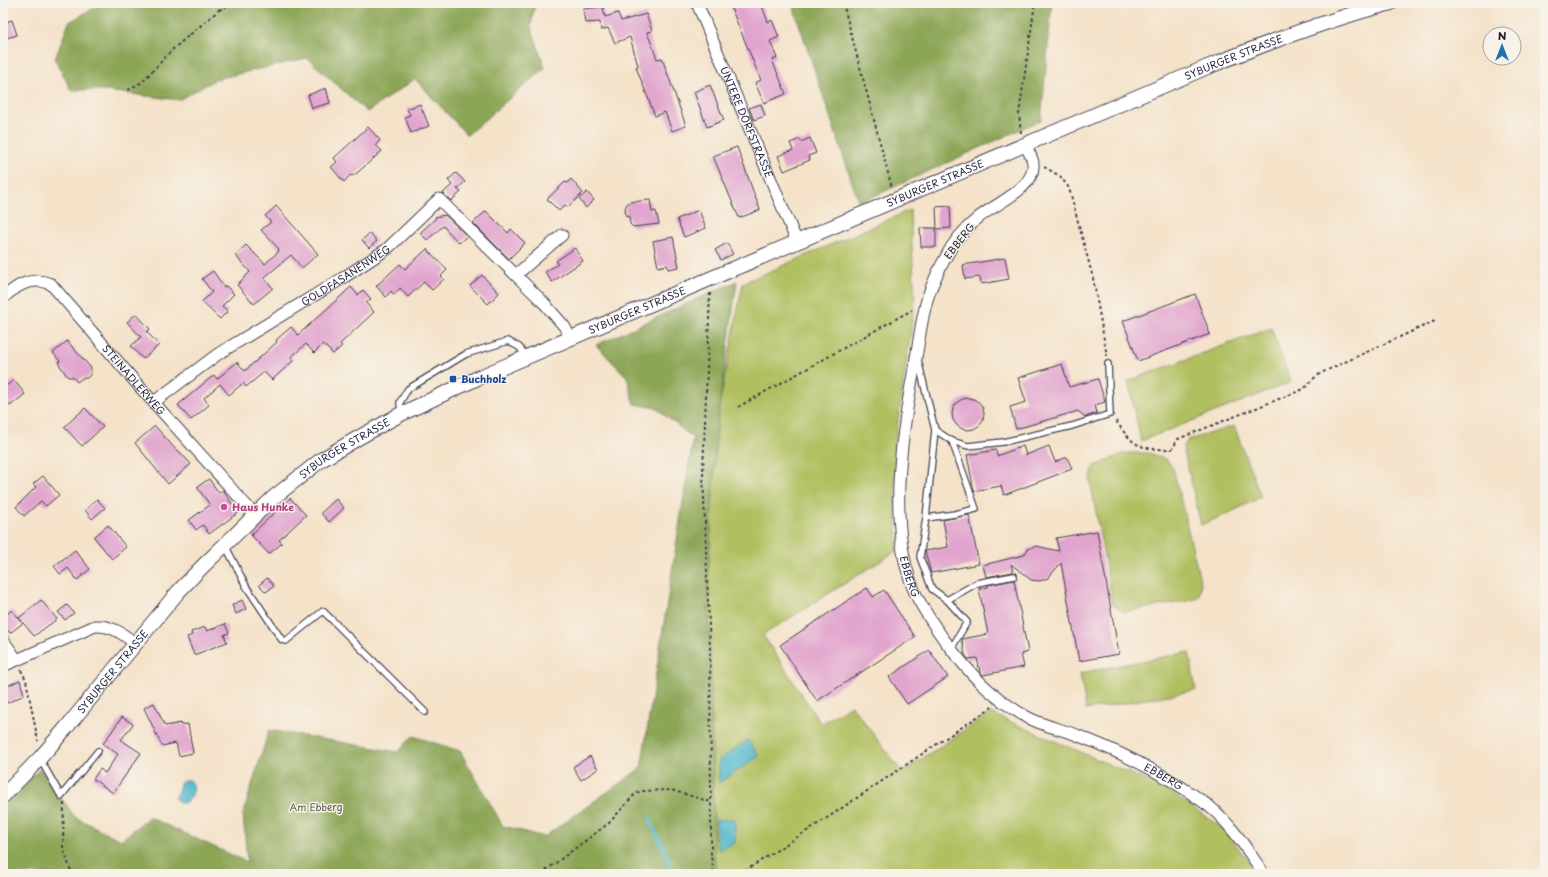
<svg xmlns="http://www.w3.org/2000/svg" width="1548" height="877" viewBox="0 0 1548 877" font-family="'Playpen Sans',sans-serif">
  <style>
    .green { fill: #b0bf61; stroke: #69704e }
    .forest { fill: #8ca657; stroke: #576449 }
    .water { fill: #4fb8cd; stroke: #386d84 }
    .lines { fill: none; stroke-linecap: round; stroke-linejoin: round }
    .stream { stroke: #4fb8cd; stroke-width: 3.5 }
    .building { fill: #e1a4ce }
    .service-casing { stroke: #423f50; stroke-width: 8 }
    .minor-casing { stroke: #423f50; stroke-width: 13 }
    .tertiary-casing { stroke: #423f50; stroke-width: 16 }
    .path { stroke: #423f50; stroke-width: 2; stroke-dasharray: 3 3; stroke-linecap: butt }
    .service { stroke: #fff; stroke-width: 5.5 }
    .minor { stroke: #fff; stroke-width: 11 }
    .tertiary { stroke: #fff; stroke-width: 14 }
    .transit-dot { fill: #1a4fb4; stroke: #f7f3e8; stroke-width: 1.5 }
    .hotel-dot { fill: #d1479c; stroke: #f7f3e8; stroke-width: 1.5 }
    .labels { text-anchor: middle; stroke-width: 3; stroke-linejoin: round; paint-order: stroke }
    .street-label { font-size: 10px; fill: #22223b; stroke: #f7f3e8 }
    .transit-label { font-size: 10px; font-weight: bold; fill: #164399; stroke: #f7f3e8; text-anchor: start }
    .hotel-label { font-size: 10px; font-weight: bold; fill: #b23c85; stroke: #f7f3e8; text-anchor: start }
    .park-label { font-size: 10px; fill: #545948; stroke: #f7f3e8 }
  </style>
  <rect width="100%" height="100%" fill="#f7f3e8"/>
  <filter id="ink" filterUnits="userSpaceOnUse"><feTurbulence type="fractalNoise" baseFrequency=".025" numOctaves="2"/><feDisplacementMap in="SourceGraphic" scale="8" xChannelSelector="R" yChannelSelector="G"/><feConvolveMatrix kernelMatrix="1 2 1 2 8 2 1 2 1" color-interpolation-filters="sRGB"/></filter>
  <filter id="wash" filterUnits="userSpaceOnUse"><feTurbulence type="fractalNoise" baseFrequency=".012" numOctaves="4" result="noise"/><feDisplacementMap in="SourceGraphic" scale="16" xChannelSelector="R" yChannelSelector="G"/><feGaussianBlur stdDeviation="0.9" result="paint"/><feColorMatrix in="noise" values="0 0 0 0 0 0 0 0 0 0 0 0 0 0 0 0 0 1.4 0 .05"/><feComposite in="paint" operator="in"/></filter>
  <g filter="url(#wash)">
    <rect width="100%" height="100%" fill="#f4e2c9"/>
    <!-- green -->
    <g class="green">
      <path d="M910 210 915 302 894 449 898 550 763 635 821 724 851 705 902 772 990 713 1166 789 1225 830 1258 874H715L708 579 717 417 743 283Z"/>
      <path d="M1271 328 1291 382 1141 441 1128 381Z"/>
      <path d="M1234 426 1261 497 1227 514 1201 525 1183 447 1188 440Z"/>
      <path d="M1125 453H1149L1167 460 1173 468 1201 584 1199 596 1193 600 1123 612 1113 605 1090 480 1094 466Z"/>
      <path d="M1189 652 1196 690 1086 710 1080 673Z"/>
    </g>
    <!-- forest -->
    <g class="forest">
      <path d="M104 3H535L531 26 545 68 467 135 415 79 367 112 307 58 216 79 179 100 99 90H71L55 59 69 22Z"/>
      <path d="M792 3H1052L1041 120 859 203Z"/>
      <path d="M737 281 717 424 708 579 715 874H3V804L40 769 75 817 121 840 149 817 247 862 243 814 269 730 398 752 413 736 460 751 503 826 544 837 641 768 693 438 656 408 634 404 627 377 596 345Z"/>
    </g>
    <!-- water -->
    <g class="water">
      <path d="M748 740 759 756 719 783V760Z"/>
      <path d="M185 780H190C198 788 191 804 180 803L174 798 179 790 180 783Z"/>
      <path d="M735 819V843L718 850 716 820Z"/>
    </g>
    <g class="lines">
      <!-- stream -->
      <path class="stream" d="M650 818C654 837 673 854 669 874"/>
    </g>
    <g id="blocks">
      <!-- building -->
      <g class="building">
        <path d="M729 3H761L768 22 772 20 779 37 770 41 777 58 772 60 786 94 764 103 755 83 761 80Z"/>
        <path d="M603 7 605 17 618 13 621 21 646 14 652 31 647 32 657 59 662 58 686 126 672 131 665 112 655 116 636 67 638 66 630 37 615 43 608 28 601 30 600 22 585 23 583 9Z"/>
        <path d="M12 20 17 35 3 39V23Z"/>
        <path d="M710 85 724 120 707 127 694 92Z"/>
        <path d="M326 88 330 103 312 108 308 95Z"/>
        <path d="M420 104 429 126 411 133 405 117 410 115 407 109Z"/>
        <path d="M761 104 765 116 754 120 749 108Z"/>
        <path d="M368 127 380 140 376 145 382 151 357 173 352 176 350 175 344 182 331 167 337 162 334 158Z"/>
        <path d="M810 138 816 153 808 156 810 160 784 171 778 156 793 150 790 143 800 139 801 142Z"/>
        <path d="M737 147 760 210 739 218 713 156Z"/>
        <path d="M456 173 465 182 457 189 461 192 451 201 443 193 452 185 448 180Z"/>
        <path d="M571 179 583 193 568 207 565 205 559 211 547 199 565 182 567 183Z"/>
        <path d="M587 192 594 200 586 208 579 199Z"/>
        <path d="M650 200 652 212 656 211 659 224 633 227 630 224 629 216 626 217 625 208 627 204 630 202Z"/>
        <path d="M276 206 318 254 302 268 291 255 264 278 273 288 254 304 237 285 250 272 235 255 246 245 265 264 279 251 278 250 279 249 261 230 271 222 265 216Z"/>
        <path d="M950 206 951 228 937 229 936 207Z"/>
        <path d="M699 210 706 228 684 237 677 219Z"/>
        <path d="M486 211 508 233 511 229 525 243 509 259 473 223Z"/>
        <path d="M445 215 467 236 459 243 443 226 427 240 420 233 436 218 435 217Z"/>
        <path d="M920 228H936V247H921Z"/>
        <path d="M370 233 377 241 369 248 362 240Z"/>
        <path d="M673 237 679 267 668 269 667 265 658 267 653 241Z"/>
        <path d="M727 243 733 254 721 260 715 250Z"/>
        <path d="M575 248 583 261 552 282 545 272 558 264 556 261Z"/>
        <path d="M427 249 447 270 441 276 444 279 432 290 424 282 408 297 400 288 394 295 391 291 386 297 376 286 400 264 405 269Z"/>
        <path d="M1005 258 1009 279 981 284 980 277 965 279 963 265Z"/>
        <path d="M213 271 224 287 226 286 234 294 222 306 228 311 220 319 202 302 212 292 202 279Z"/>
        <path d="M482 275 499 293 488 304 470 286Z"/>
        <path d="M351 287 358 295 363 290 371 299 366 303 374 312 340 344 342 346 333 354 323 344 314 353 306 344 291 357 294 360 272 380 264 372 246 387 243 383 229 395 220 384 204 398 209 405 191 420 178 405 214 375 217 379 237 362 245 371 277 342 276 340 291 327 298 335Z"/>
        <path d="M1195 294 1210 334 1138 361 1123 321Z"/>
        <path d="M136 314 150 329 147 332 159 345 143 359 131 346 141 337 127 322Z"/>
        <path d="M67 341 91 368 90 375 87 378H82L77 382 73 377H68L58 363 60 361 53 353Z"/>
        <path d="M1062 364 1069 387 1098 379 1105 402 1095 405 1097 413 1085 417 1078 411 1016 429 1010 407 1026 402 1018 378Z"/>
        <path d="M14 380 25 394 10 406 7 401 3 403V388Z"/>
        <circle cx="968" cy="414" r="16"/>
        <path d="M85 408 103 427 82 446 64 427Z"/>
        <path d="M155 426 177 451 178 450 191 464 168 484 135 443Z"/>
        <path d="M1023 446 1026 455 1049 446 1055 462 1067 457 1072 469 1004 495 1001 486 974 491 967 455 996 450 997 456Z"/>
        <path d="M43 476 59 495 46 506 41 501 24 516 16 507 36 487 33 484Z"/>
        <path d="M209 479 219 493 223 490 232 504H236L242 510 209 534 203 525 196 530 189 520 210 505 197 487Z"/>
        <path d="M290 498 306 515 279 540 282 543 269 554 251 535Z"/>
        <path d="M97 499 105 508 92 519 85 510Z"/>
        <path d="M336 499 344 508 329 522 321 513Z"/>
        <path d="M969 515 979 564 931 573 925 551 948 547 943 520Z"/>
        <path d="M108 525 126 547 112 559 94 537Z"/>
        <path d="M1097 531 1119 654 1079 661 1061 563 1048 578 1040 581 1031 580 1011 564 1013 572 986 577 983 565 1024 555 1028 549 1036 546 1059 551 1056 538Z"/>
        <path d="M75 550 90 569 77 580 68 568 60 574 54 566Z"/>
        <path d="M267 578 274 586 266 592 259 585Z"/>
        <path d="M1014 580 1028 652 1021 654 1024 667 983 675 980 672 977 658 968 659 965 655 962 639 988 634 979 589 988 587V585Z"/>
        <path d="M867 588 873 597 884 590 915 637 817 701 780 645Z"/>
        <path d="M41 600 57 619 34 636 19 618Z"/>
        <path d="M242 600 246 609 236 614 232 605Z"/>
        <path d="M67 605 74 613 65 620 58 612Z"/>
        <path d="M12 610 23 623 10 633 3 625V617Z"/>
        <path d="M225 624 229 633 224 635 227 642 194 655 187 637 192 635 191 632 205 627 207 631Z"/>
        <path d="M929 650 948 677 907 704 889 677Z"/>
        <path d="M20 680 24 695 3 705V688Z"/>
        <path d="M154 703 165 726 181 723V725L188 724 193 753 179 756 176 743 162 746 144 708Z"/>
        <path d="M122 717 133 724 121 740 141 753 113 793 93 779 100 769 105 773 118 754 103 744Z"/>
        <path d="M590 756 598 769 581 780 573 767Z"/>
      </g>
    </g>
  </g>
  <g filter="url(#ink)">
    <use href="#blocks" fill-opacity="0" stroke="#423f50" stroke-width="1"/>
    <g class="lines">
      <defs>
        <g id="service">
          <path d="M918 360 935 430 952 441 968 446 1003 442 1072 426 1110 414 1108 364"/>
          <path d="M401 414 400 402 408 389 466 354 508 341 519 347 527 357"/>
          <path d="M935 430 926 518 955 514 976 509 952 441"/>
          <path d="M926 518 920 557 932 589 947 600 977 583 1014 576"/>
          <path d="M225 545 246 586 282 640 286 641 323 611 425 712"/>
          <path d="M947 600 967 622 951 649"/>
          <path d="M40 759 61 796 98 751"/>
        </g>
        <g id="minor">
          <path id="s1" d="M697 3 797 242"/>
          <path id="s2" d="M1025 145C1028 150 1032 157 1033 163 1036 189 994 204 978 218 966 228 954 241 947 255 938 271 929 289 925 308 920 328 918 349 914 369 901 437 886 532 917 597 925 612 935 627 945 641 969 673 990 696 1025 716 1042 726 1062 729 1079 736 1125 754 1171 777 1210 807 1232 825 1248 851 1264 874"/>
          <path d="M517 274 562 235"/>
          <path id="s3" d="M3 298C17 285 32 276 51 284L138 385 255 515"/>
          <path id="s4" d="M154 402 218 354 343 278 387 249 439 199 544 303 564 326 571 338"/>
          <path d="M3 640 17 660"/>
          <path d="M3 666 95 626C112 625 123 634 136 644"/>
        </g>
        <g id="tertiary">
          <path id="s5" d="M3 796 40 758 66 728 178 592 201 568 273 498 321 460 358 438 401 414 482 376 1205 68C1266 43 1327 20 1391 3"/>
        </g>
      </defs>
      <!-- service casing -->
      <use href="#service" class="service-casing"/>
      <!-- minor casing -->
      <use href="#minor" class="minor-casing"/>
      <!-- tertiary casing -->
      <use href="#tertiary" class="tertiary-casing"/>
      <!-- path -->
      <g class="path">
        <path d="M843 3 892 188"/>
        <path d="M219 10 235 3"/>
        <path d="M128 90 142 82 173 49 219 10 215 3"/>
        <path d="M1021 133 1019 114 1035 3"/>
        <path d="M1044 167 1060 176 1069 188 1093 278 1107 356"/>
        <path d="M710 293 703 472 710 650 711 802"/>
        <path d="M738 407 912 310"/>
        <path d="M1116 421C1134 447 1140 450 1172 449L1178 439 1304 389 1313 379 1321 373 1437 320"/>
        <path d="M21 670 26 680 38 741"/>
        <path d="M64 803 63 848 72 874"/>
        <path d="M541 874 609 823 636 793 642 791 671 790 711 802V856L714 874"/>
        <path d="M740 874 830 816 992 707"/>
      </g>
      <!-- service -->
      <use href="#service" class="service"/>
      <!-- minor -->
      <use href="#minor" class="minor"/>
      <!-- tertiary -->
      <use href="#tertiary" class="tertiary"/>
    </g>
  </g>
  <!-- markers -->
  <rect class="transit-dot" x="449" y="375" width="8" height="8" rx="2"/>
  <circle class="hotel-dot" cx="224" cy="507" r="4"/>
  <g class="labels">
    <!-- street labels -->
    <g class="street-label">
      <text dy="4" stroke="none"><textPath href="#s5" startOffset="1462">SYBURGER STRASSE</textPath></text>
      <text dy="4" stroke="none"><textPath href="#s1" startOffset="129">UNTERE DORFSTRASSE</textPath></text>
      <text dy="4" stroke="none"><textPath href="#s5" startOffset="1138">SYBURGER STRASSE</textPath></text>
      <text transform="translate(959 241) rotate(-52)" y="4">EBBERG</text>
      <text dy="4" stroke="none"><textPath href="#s4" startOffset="230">GOLDFASANENWEG</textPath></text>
      <text dy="4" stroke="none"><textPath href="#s5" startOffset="814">SYBURGER STRASSE</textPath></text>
      <text dy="4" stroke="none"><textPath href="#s3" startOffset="180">STEINADLERWEG</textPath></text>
      <text dy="4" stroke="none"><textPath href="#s5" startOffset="490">SYBURGER STRASSE</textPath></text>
      <text dy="4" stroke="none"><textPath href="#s2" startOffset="479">EBBERG</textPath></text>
      <text dy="4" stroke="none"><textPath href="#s5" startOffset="166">SYBURGER STRASSE</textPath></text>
      <text dy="4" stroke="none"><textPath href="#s2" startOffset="815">EBBERG</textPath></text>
    </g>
    <!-- transit labels -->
    <g class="transit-label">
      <text x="461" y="383">Buchholz</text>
    </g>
    <!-- hotel labels -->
    <g class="hotel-label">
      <text x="232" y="511">Haus Hunke</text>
    </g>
    <!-- park labels -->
    <g class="park-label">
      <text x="316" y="811">Am Ebberg</text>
    </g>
  </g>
  <!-- margin -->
  <rect width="1548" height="877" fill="none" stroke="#f7f3e8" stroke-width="16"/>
  <!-- north arrow -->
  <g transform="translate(1502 46)"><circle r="19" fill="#f7f3e8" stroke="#a29fa3"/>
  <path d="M0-3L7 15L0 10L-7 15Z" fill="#1f6fb2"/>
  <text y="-6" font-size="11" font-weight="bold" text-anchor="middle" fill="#22223b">N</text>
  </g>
</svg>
